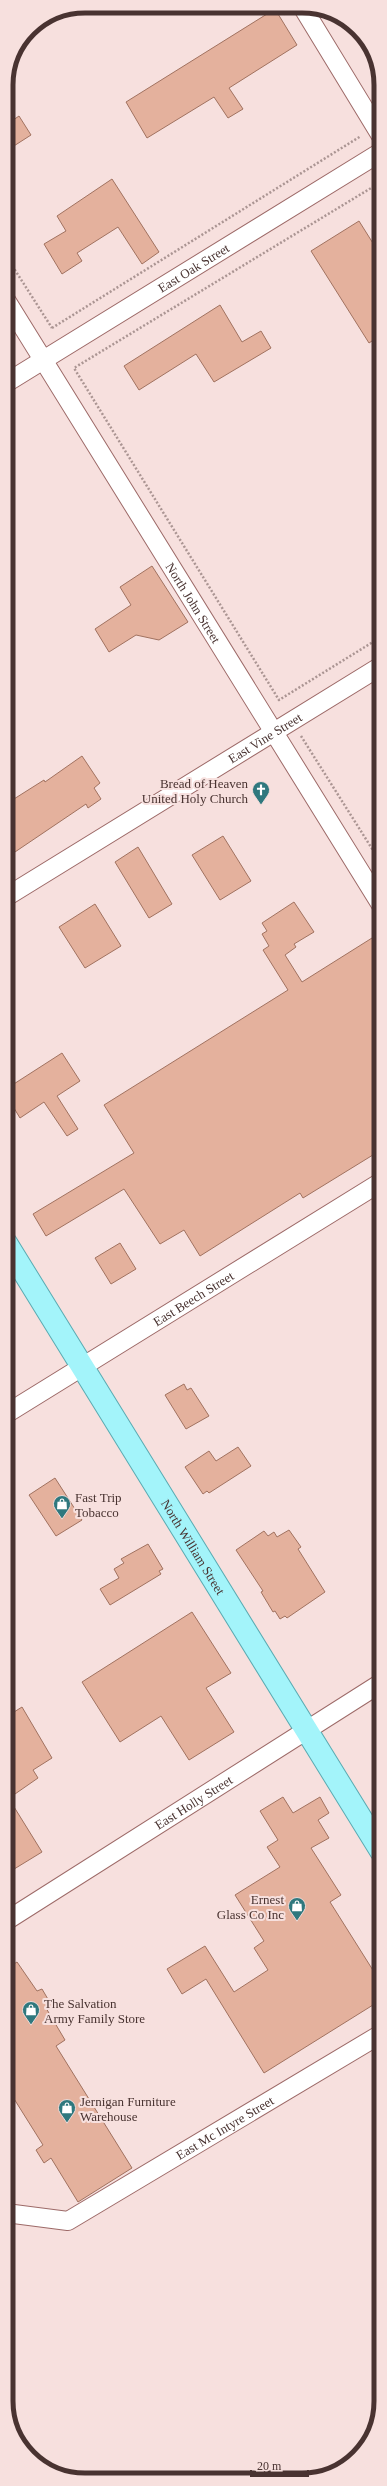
<svg xmlns="http://www.w3.org/2000/svg" width="387" height="2486" viewBox="0 0 387 2486" font-family="'Times New Roman',serif">
  <style>
    .building { fill: #e4b19d; stroke: #a17260 }
    .lines { fill: none; stroke-linecap: round; stroke-linejoin: round }
    .minor-casing { stroke: #9d6a68; stroke-width: 20 }
    .primary-casing { stroke: #5babb2; stroke-width: 24 }
    .path { stroke: #ab9593; stroke-width: 2.5; stroke-dasharray: 2 2; stroke-linecap: butt }
    .minor { stroke: #fff; stroke-width: 18 }
    .primary { stroke: #a3f4fa; stroke-width: 22 }
    .labels { text-anchor: middle; stroke-width: 4; stroke-linejoin: round; paint-order: stroke }
    .street-label { font-size: 13px; fill: #493331; stroke: #f7e0de }
    .poi-label { font-size: 13px; fill: #493331; stroke: #f7e0de; text-anchor: start }
    .rim { fill: none; stroke: #493331; stroke-width: 5 }
  </style>
  <rect width="100%" height="100%" fill="#f7e0de"/>
  <!-- building -->
  <g class="building">
    <path d="M275 9 297 45 229 88 243 109 228 118 214 97 147 138 126 102Z"/>
    <path d="M19 116 31 135 6 151V125Z"/>
    <path d="M112 179 159 252 142 264 118 227 77 253 82 261 62 274 44 244 66 231 57 216Z"/>
    <path d="M359 221 381 256V335L369 343 311 251Z"/>
    <path d="M220 305 242 342 261 331 271 348 214 382 196 354 139 390 124 366Z"/>
    <path d="M152 566 188 622 159 640 136 635 109 652 95 629 131 605 120 587Z"/>
    <path d="M82 756 100 783 94 788 101 799 88 808 86 804 12 854 6 846V804L44 780 45 782Z"/>
    <path d="M223 836 251 881 220 900 192 855Z"/>
    <path d="M138 847 172 904 149 918 115 862Z"/>
    <path d="M294 902 314 932 294 944 296 947 285 955 302 982 372 938 381 952V1150L303 1198 300 1193 200 1256 184 1230 160 1244 124 1189 46 1236 33 1214 134 1153 104 1105 288 990 263 950 269 946 262 934 267 931 262 923Z"/>
    <path d="M95 904 121 946 85 968 59 927Z"/>
    <path d="M62 1053 80 1081 57 1096 78 1129 67 1136 44 1102 20 1118 6 1095V1089Z"/>
    <path d="M120 1243 136 1269 111 1284 95 1258Z"/>
    <path d="M184 1384 187 1390 191 1388 209 1416 186 1429 165 1395Z"/>
    <path d="M238 1447 251 1466 209 1493 207 1491 203 1494 185 1467 209 1451 216 1461Z"/>
    <path d="M55 1478 82 1520 56 1536 29 1495Z"/>
    <path d="M289 1530 301 1547 298 1549 325 1592 287 1618 285 1616 280 1619 275 1611 273 1612 261 1592 263 1591 236 1550 264 1531 268 1536 274 1532 277 1537Z"/>
    <path d="M148 1544 163 1569 159 1571 161 1574 110 1605 100 1589 119 1578 114 1569 124 1563 121 1559Z"/>
    <path d="M192 1612 231 1673 206 1688 234 1732 189 1760 161 1716 120 1742 82 1682Z"/>
    <path d="M22 1707 52 1758 33 1770 38 1778 15 1794 6 1781V1717Z"/>
    <path d="M6 1794 42 1852 6 1874Z"/>
    <path d="M283 1797 293 1813 320 1797 329 1813 318 1820 329 1838 311 1848 341 1895 330 1902 381 1983V2000L264 2073 206 1979 182 1994 167 1969 205 1946 234 1992 268 1970 254 1948 264 1941 235 1895 280 1867 267 1847 278 1840 260 1811Z"/>
    <path d="M17 1962 37 1991 42 1989 52 2006 46 2008 65 2040 56 2046 132 2168 78 2202 51 2158 44 2163 36 2150 43 2145 6 2086V1969Z"/>
  </g>
  <g class="lines">
    <defs>
      <g id="minor">
        <path d="M303 8 381 136"/>
        <path id="s1" d="M6 300 381 905"/>
        <path id="s2" d="M6 383 381 152"/>
        <path id="s3" d="M6 897 381 666"/>
        <path id="s4" d="M6 1414 381 1182"/>
        <path id="s5" d="M6 1921 381 1683"/>
        <path id="s6" d="M6 2213 68 2221 381 2034"/>
      </g>
      <g id="primary">
        <path id="s7" d="M6 1243 381 1851"/>
      </g>
    </defs>
    <!-- minor casing -->
    <use href="#minor" class="minor-casing"/>
    <!-- primary casing -->
    <use href="#primary" class="primary-casing"/>
    <!-- path -->
    <g class="path">
      <path d="M281 8 285 15"/>
      <path d="M381 182 74 368 279 700 381 637"/>
      <path d="M6 256 52 328"/>
      <path d="M52 328 361 136"/>
      <path d="M301 736 381 863"/>
    </g>
    <!-- minor -->
    <use href="#minor" class="minor"/>
    <!-- primary -->
    <use href="#primary" class="primary"/>
  </g>
  <!-- icons -->
  <defs>
    <symbol id="church-pin" viewBox="-11 -11 22 30"><path d="M0 17L-7.5 6A9.5 9.5 0 1 1 7.5 6Z" fill="#2f787e" stroke="#f7e0de"/><path d="M-1.2-6h2.4v3.5h3.3v2.4h-3.3V6h-2.4V-.1h-3.3v-2.4h3.3Z" fill="#fff"/></symbol>
    <symbol id="shop-pin" viewBox="-11 -11 22 30"><path d="M0 17L-7.5 6A9.5 9.5 0 1 1 7.5 6Z" fill="#2f787e" stroke="#f7e0de"/><path d="M-5-2.5h2.3a2.7 3.5 0 0 1 5.4 0H5L5.5 6h-11ZM-1.5-2.5h3a1.5 2.3 0 0 0-3 0Z" fill="#fff"/></symbol>
  </defs>
  <g fill-rule="evenodd">
    <use href="#church-pin" x="251" y="780" width="20" height="27"/>
    <use href="#shop-pin" x="52" y="1494" width="20" height="27"/>
    <use href="#shop-pin" x="287" y="1896" width="20" height="27"/>
    <use href="#shop-pin" x="21" y="2000" width="20" height="27"/>
    <use href="#shop-pin" x="57" y="2098" width="20" height="27"/>
  </g>
  <g class="labels">
    <!-- street labels -->
    <g class="street-label">
      <text dy="5" stroke="none"><textPath href="#s2" startOffset="220">East Oak Street</textPath></text>
      <text dy="5" stroke="none"><textPath href="#s1" startOffset="356">North John Street</textPath></text>
      <text dy="5" stroke="none"><textPath href="#s3" startOffset="304">East Vine Street</textPath></text>
      <text dy="5" stroke="none"><textPath href="#s4" startOffset="220">East Beech Street</textPath></text>
      <text dy="5" stroke="none"><textPath href="#s7" startOffset="357">North William Street</textPath></text>
      <text dy="5" stroke="none"><textPath href="#s5" startOffset="222">East Holly Street</textPath></text>
      <text dy="5" stroke="none"><textPath href="#s6" startOffset="245">East Mc Intyre Street</textPath></text>
    </g>
    <!-- poi labels -->
    <g class="poi-label">
      <text x="248" y="788" text-anchor="end">Bread of Heaven<tspan x="248" dy="15">United Holy Church</tspan></text>
      <text x="75" y="1502">Fast Trip<tspan x="75" dy="15">Tobacco</tspan></text>
      <text x="284" y="1904" text-anchor="end">Ernest<tspan x="284" dy="15">Glass Co Inc</tspan></text>
      <text x="44" y="2008">The Salvation<tspan x="44" dy="15">Army Family Store</tspan></text>
      <text x="80" y="2106">Jernigan Furniture<tspan x="80" dy="15">Warehouse</tspan></text>
    </g>
  </g>
  <!-- crop -->
  <path d="M0 0H387V2486H0ZM85 13H302A72 72 0 0 1 374 85V2401A72 72 0 0 1 302 2473H85A72 72 0 0 1 13 2401V85A72 72 0 0 1 85 13Z" fill="#f7e0de" fill-rule="evenodd"/>
  <path class="rim" d="M85 13H302A72 72 0 0 1 374 85V2401A72 72 0 0 1 302 2473H85A72 72 0 0 1 13 2401V85A72 72 0 0 1 85 13Z"/>
  <!-- scale -->
  <path d="M251 2470v6h57v-6" fill="none" stroke="#493331" stroke-width="2"/>
  <text x="257" y="2470" font-size="12" fill="#493331" stroke="#f7e0de" stroke-width="3" paint-order="stroke">20 m</text>
</svg>
